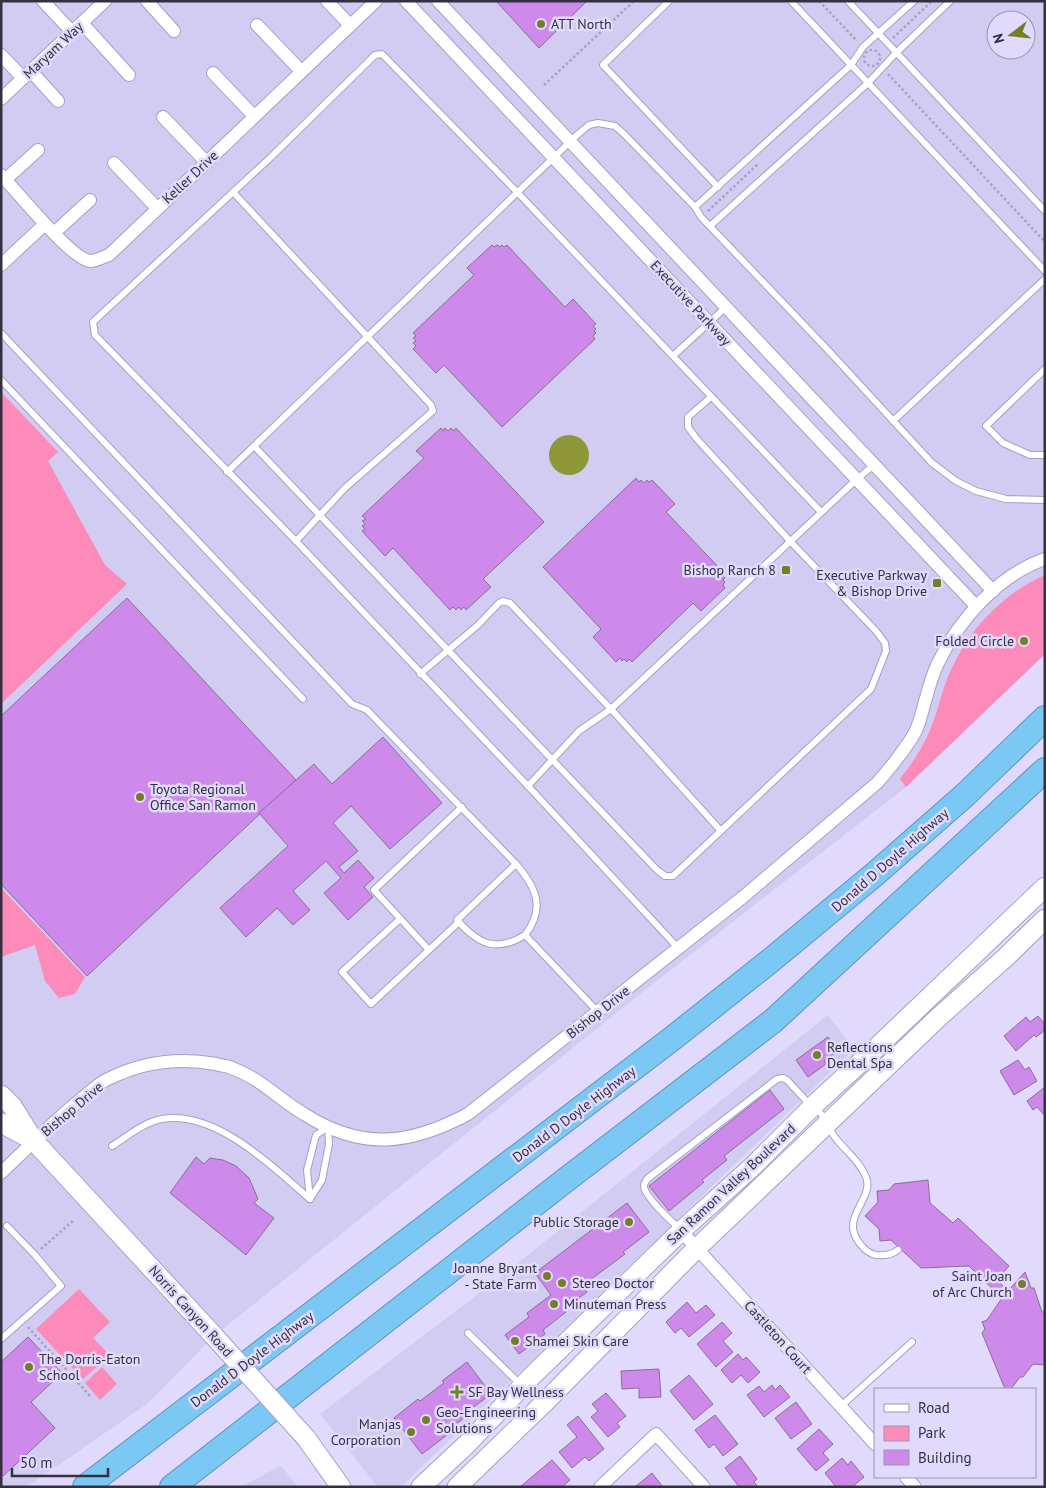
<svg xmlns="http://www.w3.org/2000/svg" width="1046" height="1488" viewBox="0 0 1046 1488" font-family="'PT Sans',sans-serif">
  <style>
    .built { fill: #d2cbf2; fill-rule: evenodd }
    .green { fill: #fc8bb9 }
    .water { fill: #8e9838 }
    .building { fill: #cd8aea; stroke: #887093 }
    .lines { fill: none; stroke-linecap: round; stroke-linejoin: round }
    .lane-casing { stroke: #a89ec8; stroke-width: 8 }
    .street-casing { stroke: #a89ec8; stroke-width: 14 }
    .secondary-casing { stroke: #a89ec8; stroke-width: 21 }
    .highway-casing { stroke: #6393b5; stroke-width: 26 }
    .path { stroke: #a9a3c0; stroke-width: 2.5; stroke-dasharray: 2.5 2.5; stroke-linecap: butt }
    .lane { stroke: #fff; stroke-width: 6 }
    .street { stroke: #fff; stroke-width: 12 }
    .secondary { stroke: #fff; stroke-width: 19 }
    .highway { stroke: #7cc8f4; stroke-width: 24 }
    .secondary-bridge-casing { stroke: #a89ec8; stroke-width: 21; stroke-linecap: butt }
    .secondary-bridge { stroke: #fff; stroke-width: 19 }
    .poi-dot { fill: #747d29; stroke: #e1dafd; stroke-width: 2 }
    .labels { text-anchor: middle; stroke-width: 5; stroke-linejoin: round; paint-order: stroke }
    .poi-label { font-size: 14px; fill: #343041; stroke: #e1dafd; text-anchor: start }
    .street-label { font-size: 14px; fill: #343041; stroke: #e1dafd }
  </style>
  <rect width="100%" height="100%" fill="#e1dafd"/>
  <!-- built -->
  <g class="built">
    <path d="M1 1H1045V654L906 787 645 990 214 1336 148 1403 27 1487H1ZM996 20H1026V50H996Z"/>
    <path d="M828 1015 854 1049 401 1487H378L320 1414 498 1279Z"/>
    <path d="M281 1466 298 1487H241L280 1466Z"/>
  </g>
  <!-- green -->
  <g class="green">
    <path d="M1 392 58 452 48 461 105 565 127 584 1 704Z"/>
    <path d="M1045 575V654L906 787 900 779C912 763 923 748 930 730 937 714 940 698 946 682 964 635 998 596 1045 575Z"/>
    <path d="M1 888 85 977 75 994 59 998 45 981 35 945 1 957Z"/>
    <path d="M79 1289 110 1322 93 1338 110 1355 83 1379 36 1329Z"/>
    <path d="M102 1367 117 1384 100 1400 85 1383Z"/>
  </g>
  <!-- water -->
  <circle class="water" cx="569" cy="455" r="20"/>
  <!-- building -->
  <g class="building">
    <path d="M496 1H587L539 48Z"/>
    <path d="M492 245 494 247 497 245 500 247 502 245 504 247 507 245 565 307 573 299 596 324 593 326 596 329 594 331 596 333 593 336 595 339 502 427 444 365 436 373 413 349 416 346 413 343 416 341 413 338 416 336 413 333 474 275 467 268Z"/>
    <path d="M441 428 443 431 445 428 448 431 451 428 454 431 456 428 544 522 483 579 491 587 466 610 464 607 461 610 459 607 456 610 453 607 450 610 393 548 385 556 362 531 365 529 362 526 365 524 362 521 366 519 362 516 424 458 416 451Z"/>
    <path d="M636 478 639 482 641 480 644 483 647 480 649 482 652 480 675 504 666 512 724 573 722 575 725 578 723 580 725 582 723 585 725 588 701 611 693 603 632 662 629 659 627 662 624 659 622 661 620 658 616 662 593 637 601 629 543 567Z"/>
    <path d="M127 598 296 780 87 976 1 884V716Z"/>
    <path d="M383 737 442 803 390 849 351 806 333 823 358 851 339 867 344 873 358 860 374 878 364 887 373 897 348 920 324 893 341 878 326 861 293 891 310 910 293 925 277 908 246 937 220 908 288 846 259 813 314 764 332 784Z"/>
    <path d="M1038 1016 1045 1024V1030L1036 1037 1034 1035 1016 1051 1004 1036 1026 1017 1030 1022Z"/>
    <path d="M828 1037 838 1051 824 1061 826 1064 808 1077 796 1060Z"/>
    <path d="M1018 1060 1025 1070 1029 1067 1037 1081 1014 1095 1000 1071Z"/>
    <path d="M1045 1087V1116L1037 1107 1033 1110 1027 1101Z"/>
    <path d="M770 1090 784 1109 724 1156 727 1160 702 1180 704 1182 669 1211 649 1186Z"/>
    <path d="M196 1157 204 1164 210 1158 223 1160 236 1166 249 1178 258 1199 254 1203 274 1218 246 1255 170 1193Z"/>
    <path d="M928 1180 930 1203 953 1223 958 1218 1009 1266 997 1280 1008 1291 1025 1272 1031 1288H1034L1042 1312H1045V1365L1033 1364 1023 1377H1020L1011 1389H1005L982 1333 985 1329 982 1322 987 1320 1002 1298 969 1266 921 1268 891 1240 880 1241 879 1229 865 1216 878 1202 877 1191 889 1190 894 1184Z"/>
    <path d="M627 1203 649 1232 623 1252 625 1254 582 1286 587 1292 564 1309 566 1312 543 1330 545 1334 519 1354 505 1335 529 1317 527 1313 551 1295 535 1273Z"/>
    <path d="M687 1302 696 1313 706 1305 715 1315 689 1337 681 1328 675 1333 666 1322Z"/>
    <path d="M722 1322 732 1333 723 1341 733 1352 716 1367 697 1344Z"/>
    <path d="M28 1337 62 1373 31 1402 55 1428 3 1476 1 1474V1362Z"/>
    <path d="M738 1354 743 1360 746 1357 760 1372 748 1383 741 1375 732 1383 721 1370Z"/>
    <path d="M467 1362 491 1394 467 1412 469 1414 445 1433 447 1435 422 1454 394 1418 418 1399 420 1401 444 1383 442 1381Z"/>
    <path d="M659 1369 661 1397 639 1398V1388L622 1389 621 1371Z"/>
    <path d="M689 1375 713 1404 694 1420 670 1391Z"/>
    <path d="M772 1385 775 1390 780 1385 790 1397 764 1417 747 1395 759 1386 764 1392Z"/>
    <path d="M606 1393 626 1416 617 1423 620 1427 608 1437 591 1417 598 1411 592 1404Z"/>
    <path d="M796 1402 812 1424 791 1439 775 1418Z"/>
    <path d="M715 1415 738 1444 723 1456 714 1444 709 1448 695 1430Z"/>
    <path d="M578 1416 604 1449 589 1461 585 1457 572 1468 559 1452 577 1437 567 1425Z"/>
    <path d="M819 1429 833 1444 823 1453 829 1460 816 1471 797 1449Z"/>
    <path d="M740 1456 757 1479 754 1482 758 1487H739L725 1468Z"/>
    <path d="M842 1458 848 1465 851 1461 864 1477 852 1487H836L825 1473Z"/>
    <path d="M552 1460 570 1480 562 1487H520Z"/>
    <path d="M652 1473 663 1487H635Z"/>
  </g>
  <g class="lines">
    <defs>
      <g id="lane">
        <path d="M669 1 603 65 718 187"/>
        <path d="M791 1 1045 271"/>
        <path d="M848 1 1045 211"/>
        <path d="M233 192 431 405 433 411 345 488 296 541"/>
        <path d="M695 207 851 65 863 47 914 1"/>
        <path d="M710 226 868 83 896 53 950 1"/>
        <path d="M1 333 352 704 367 710 516 864"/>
        <path d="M673 356 726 307"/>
        <path d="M1045 369 986 426 1003 443 1030 455H1045"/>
        <path d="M1 380 303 699"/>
        <path d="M893 421 1045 279"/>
        <path d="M254 446 657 870 665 876H673L871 689 886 651 885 643 876 631 790 541 696 438 688 427V417L711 397"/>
        <path d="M227 472 577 135 589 125 598 123 615 126 624 134 695 207 701 217 827 349 932 463 956 481 976 491 1006 499 1045 500"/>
        <path d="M420 674 478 625 499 603 503 601 510 603 611 709 721 831"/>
        <path d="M528 786 579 731 611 709 857 479 875 464"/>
        <path d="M400 919 342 972 371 1004 459 922"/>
        <path d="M525 935C546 908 536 887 516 864L457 920C478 944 496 953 525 935L598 1012"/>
        <path d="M428 949 374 890 462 807"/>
        <path d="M679 949 528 786 296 541 95 335 93 322 271 157 375 55 382 54 518 193 821 512"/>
        <path d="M816 1105C823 1116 829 1131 838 1141 848 1153 860 1162 866 1177 875 1200 837 1218 861 1245 865 1250 870 1254 876 1255 884 1256 891 1255 898 1250"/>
        <path d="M112 1146C128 1136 144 1122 162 1119 216 1110 273 1167 310 1199"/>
        <path d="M310 1199 307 1170 316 1135 328 1127"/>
        <path d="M310 1199 322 1180 329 1144 328 1127"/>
        <path d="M680 1229C672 1222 644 1196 644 1186 644 1184 646 1181 647 1179L777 1079 783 1078 787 1080 811 1106"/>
        <path d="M468 1333 521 1385"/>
        <path d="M1 1339 61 1286 35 1255 7 1226"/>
        <path d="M840 1407 912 1342"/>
      </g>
      <g id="street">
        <path d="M43 1 72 32"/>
        <path d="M147 1 174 31"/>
        <path d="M327 1 350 25"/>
        <path d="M406 1 976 606"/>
        <path d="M438 1 993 591"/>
        <path d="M82 23 129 75"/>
        <path d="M257 25 301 71"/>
        <path d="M1 55 23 78"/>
        <path d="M31 71 58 101"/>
        <path d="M213 73 254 116"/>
        <path d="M1 99 105 1"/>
        <path d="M163 117 206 162"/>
        <path d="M114 163 157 208"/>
        <path d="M1 175C17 191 71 259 90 261 96 261 103 257 109 255L376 1"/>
        <path d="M6 179 38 150"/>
        <path d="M54 233 90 200"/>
        <path d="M1 265 45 224"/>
        <path d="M1 1173C27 1148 52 1123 79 1101 88 1094 96 1085 106 1080 141 1062 178 1057 216 1064 222 1066 229 1066 234 1069 261 1079 280 1100 304 1114 362 1151 410 1145 468 1114L743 897 877 783C887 772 912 741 917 728 925 707 928 683 938 663 959 620 998 575 1045 559"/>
        <path d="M681 1231 875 1444"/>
        <path d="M906 1477 915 1487"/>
        <path d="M600 1487 656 1434 704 1487"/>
      </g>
      <g id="secondary">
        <path d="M1 1095 12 1106 34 1141 214 1336"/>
        <path d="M1 1123 33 1140"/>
        <path d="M306 1438 341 1487"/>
        <path d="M421 1487 467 1444 531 1377 681 1231 752 1167 815 1104 875 1049 1045 887"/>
        <path d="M457 1487 544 1403 697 1248 940 1016 1006 957 1045 919"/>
      </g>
      <g id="highway">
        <path d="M85 1487 673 1038 770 961 875 874 965 795 1045 718"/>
        <path d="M172 1487 567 1179 773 1021 1045 770"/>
      </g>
    </defs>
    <!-- lane casing -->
    <use href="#lane" class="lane-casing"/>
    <!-- street casing -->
    <use href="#street" class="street-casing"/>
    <!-- secondary casing -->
    <use href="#secondary" class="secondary-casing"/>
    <!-- highway casing -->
    <use href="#highway" class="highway-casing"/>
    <!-- path -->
    <g class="path">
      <path d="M819 1 857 41"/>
      <path d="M893 38 932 1"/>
      <circle cx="872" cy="58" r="8"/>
      <path d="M888 74 1045 242"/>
      <path d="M544 85 634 1"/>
      <path d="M708 211 759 163"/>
      <path d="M41 1249 74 1220"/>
      <path d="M28 1327 90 1396"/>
    </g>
    <!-- lane -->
    <use href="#lane" class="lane"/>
    <!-- street -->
    <use href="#street" class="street"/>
    <!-- secondary -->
    <use href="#secondary" class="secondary"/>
    <!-- highway -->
    <use href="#highway" class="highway"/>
    <defs>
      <path id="secondary-bridge" d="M214 1336 306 1438"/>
    </defs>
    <!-- secondary-bridge casing -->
    <use href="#secondary-bridge" class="secondary-bridge-casing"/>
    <!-- secondary-bridge -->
    <use href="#secondary-bridge" class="secondary-bridge"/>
  </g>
  <!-- markers -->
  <g class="poi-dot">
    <circle cx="541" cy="24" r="5"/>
    <rect x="781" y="565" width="10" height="10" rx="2.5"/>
    <rect x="932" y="578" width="10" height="10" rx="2.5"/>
    <circle cx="1024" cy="641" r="5"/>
    <circle cx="140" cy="797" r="5"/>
    <circle cx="817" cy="1055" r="5"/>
    <circle cx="629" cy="1222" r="5"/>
    <circle cx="547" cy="1276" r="5"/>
    <circle cx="562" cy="1283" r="5"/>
    <circle cx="1022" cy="1284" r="5"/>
    <circle cx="554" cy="1304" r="5"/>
    <circle cx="515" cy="1341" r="5"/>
    <circle cx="29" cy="1367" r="5"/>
    <path d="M454.5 1384.5h5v5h5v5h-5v5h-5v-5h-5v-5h5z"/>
    <circle cx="426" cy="1420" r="5"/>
    <circle cx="411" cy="1432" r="5"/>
  </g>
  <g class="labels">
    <!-- poi labels -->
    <g class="poi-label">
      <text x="551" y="29">ATT North</text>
      <text x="776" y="575" text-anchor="end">Bishop Ranch 8</text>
      <text x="927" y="580" text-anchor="end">Executive Parkway<tspan x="927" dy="16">&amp; Bishop Drive</tspan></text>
      <text x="1014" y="646" text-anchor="end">Folded Circle</text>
      <text x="150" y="794">Toyota Regional<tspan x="150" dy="16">Office San Ramon</tspan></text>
      <text x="827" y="1052">Reflections<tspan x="827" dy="16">Dental Spa</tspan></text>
      <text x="619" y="1227" text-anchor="end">Public Storage</text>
      <text x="537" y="1273" text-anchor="end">Joanne Bryant<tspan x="537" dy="16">- State Farm</tspan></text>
      <text x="1012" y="1281" text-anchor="end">Saint Joan<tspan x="1012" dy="16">of Arc Church</tspan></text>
      <text x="572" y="1288">Stereo Doctor</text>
      <text x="564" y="1309">Minuteman Press</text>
      <text x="525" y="1346">Shamei Skin Care</text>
      <text x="39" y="1364">The Dorris-Eaton<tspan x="39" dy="16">School</tspan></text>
      <text x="468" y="1397">SF Bay Wellness</text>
      <text x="436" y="1417">Geo-Engineering<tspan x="436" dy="16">Solutions</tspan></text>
      <text x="401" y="1429" text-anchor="end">Manjas<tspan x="401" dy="16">Corporation</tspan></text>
    </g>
    <!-- street labels -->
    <g class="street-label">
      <text transform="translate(53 50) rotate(-43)" y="5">Maryam Way</text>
      <text transform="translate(190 177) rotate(-43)" y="5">Keller Drive</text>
      <text transform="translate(691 303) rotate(47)" y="5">Executive Parkway</text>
      <text transform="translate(890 860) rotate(-41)" y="5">Donald D Doyle Highway</text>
      <text transform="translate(598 1012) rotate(-38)" y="5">Bishop Drive</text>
      <text transform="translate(72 1109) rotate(-40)" y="5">Bishop Drive</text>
      <text transform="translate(574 1114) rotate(-37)" y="5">Donald D Doyle Highway</text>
      <text transform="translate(731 1184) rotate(-43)" y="5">San Ramon Valley Boulevard</text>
      <text transform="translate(191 1311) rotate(48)" y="5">Norris Canyon Road</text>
      <text transform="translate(778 1337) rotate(48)" y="5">Castleton Court</text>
      <text transform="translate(252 1359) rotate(-37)" y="5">Donald D Doyle Highway</text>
    </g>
  </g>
  <!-- border -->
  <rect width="1046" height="1488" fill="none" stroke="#343041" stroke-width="5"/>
  <!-- legend -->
  <rect x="874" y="1388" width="162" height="90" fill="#e1dafd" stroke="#9c96b2"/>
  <rect x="884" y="1404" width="25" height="8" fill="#ffffff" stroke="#9c96b2"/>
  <text x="918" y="1413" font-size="15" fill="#343041">Road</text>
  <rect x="884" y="1426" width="25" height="15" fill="#fc8bb9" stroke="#9c96b2"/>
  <text x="918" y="1438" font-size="15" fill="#343041">Park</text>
  <rect x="884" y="1450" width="25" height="15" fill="#cd8aea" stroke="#9c96b2"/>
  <text x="918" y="1463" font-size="15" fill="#343041">Building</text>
  <!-- north arrow -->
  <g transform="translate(1011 35) rotate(254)"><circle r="24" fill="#e1dafd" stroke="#9c96b2"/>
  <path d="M0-4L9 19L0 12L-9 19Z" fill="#747d29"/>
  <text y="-8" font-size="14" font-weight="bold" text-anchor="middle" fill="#343041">N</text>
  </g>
  <!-- scale -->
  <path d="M12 1468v8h96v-8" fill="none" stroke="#343041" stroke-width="2.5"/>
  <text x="20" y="1468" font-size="15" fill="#343041" stroke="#e1dafd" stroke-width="4" paint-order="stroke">50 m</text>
</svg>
